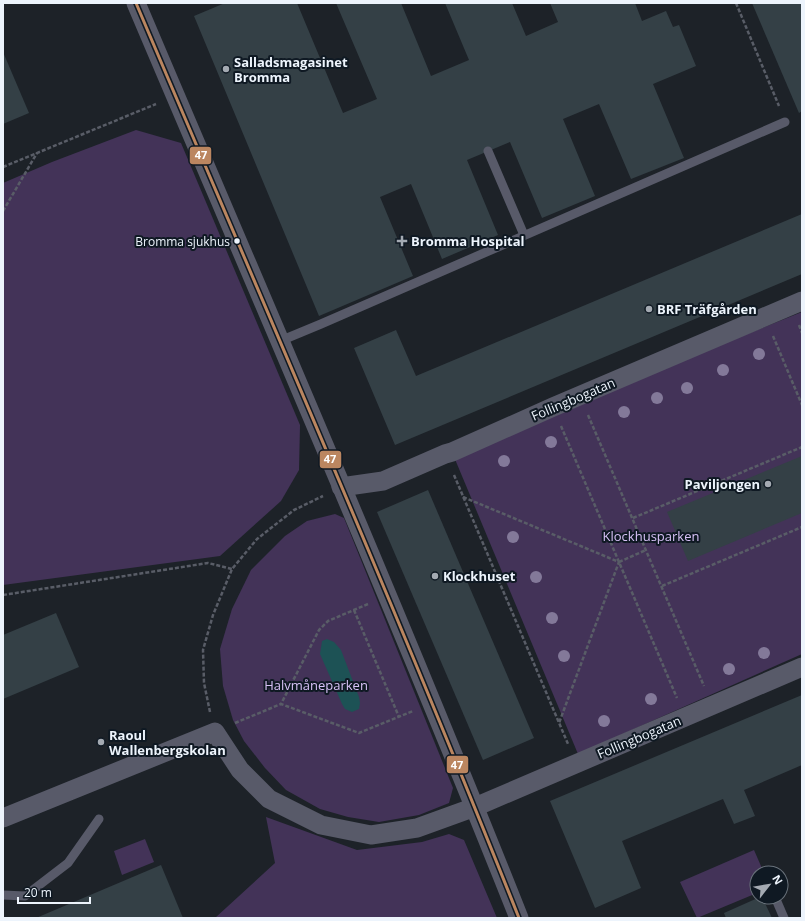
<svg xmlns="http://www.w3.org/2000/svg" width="805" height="921" viewBox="0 0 805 921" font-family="'Open Sans',sans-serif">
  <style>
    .green { fill: #433358 }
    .water { fill: #1d5255 }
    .building { fill: #344046 }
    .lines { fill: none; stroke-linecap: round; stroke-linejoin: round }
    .path { stroke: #595d67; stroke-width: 2.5; stroke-dasharray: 4 2; stroke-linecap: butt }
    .service { stroke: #585a69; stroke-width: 9 }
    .minor { stroke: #585a69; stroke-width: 19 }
    .bus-1-casing { stroke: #0f1923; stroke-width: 6 }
    .bus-1 { stroke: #bb8660; stroke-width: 3 }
    .tree { fill: #837999 }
    .poi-dot { fill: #a4aab2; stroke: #0f1923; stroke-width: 1.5 }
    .bus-dot { fill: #edf4fc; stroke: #0f1923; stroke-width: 1.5 }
    .labels { text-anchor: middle; stroke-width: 4; stroke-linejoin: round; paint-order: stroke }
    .bus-label { font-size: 12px; fill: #edf4fc; stroke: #0f1923; text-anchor: end }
    .poi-label { font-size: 13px; font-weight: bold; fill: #edf4fc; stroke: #0f1923; text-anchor: start }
    .street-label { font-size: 13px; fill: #edf4fc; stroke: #0f1923 }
    .park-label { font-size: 13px; fill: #d7c1f6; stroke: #0f1923 }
    .line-badge { stroke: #0f1923; stroke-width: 1.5 }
    .badge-label { font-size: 11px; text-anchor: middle; font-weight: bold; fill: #fff }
  </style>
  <rect width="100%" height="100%" fill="#1d2228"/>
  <!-- green -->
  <g class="green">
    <path d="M136 130 181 143 300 425 299 470 281 501 220 556 3 585V183L52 162Z"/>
    <path d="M802 312V654L578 754 452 452Z"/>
    <path d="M335 514 344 518 453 788 449 803 419 815 379 822 348 817 320 809 286 790 265 768 244 741 233 720 223 686 220 649 232 609 251 570 285 536 307 521Z"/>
    <path d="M266 817 357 850 422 842 449 834 464 840 497 918H215L275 863Z"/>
    <path d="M145 839 154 862 122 875 114 851Z"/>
    <path d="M754 850 764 873H757V893L697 918 680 882Z"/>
  </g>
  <!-- water -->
  <path class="water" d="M327 639 334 642 341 650 359 697 360 703 359 709 352 712 345 709 342 704 320 654 322 641Z"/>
  <!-- building -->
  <g class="building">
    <path d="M225 3H297L343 113 377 99 336 3H401L431 76 469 60 445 3H512L526 36 558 22 550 3H635L642 21 666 11 673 27 679 25 696 66 653 84 684 158 631 179 599 104 563 119 595 196 542 218 510 142 467 160 498 235 442 259 411 184 380 197 413 276 319 316 194 16Z"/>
    <path d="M752 3H802V111L799 113Z"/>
    <path d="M3 52 29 113 3 124Z"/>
    <path d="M802 214V274L395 445 354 348 396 330 416 376Z"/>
    <path d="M802 456V513L688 561 667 512Z"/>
    <path d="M428 490 534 738 483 760 377 512Z"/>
    <path d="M56 613 79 667 3 699V635Z"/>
    <path d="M802 695V765L744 790 755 816 734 824 723 799 622 841 641 888 595 908 550 801Z"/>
    <path d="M161 865 183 918H36Z"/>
    <path d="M760 897H762L772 918H726L724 913Z"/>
  </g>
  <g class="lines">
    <!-- path -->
    <g class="path">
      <path d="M736 3 779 106"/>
      <path d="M3 167 156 104"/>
      <path d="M3 211 37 153"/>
      <path d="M799 325 802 333"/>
      <path d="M773 336 802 405"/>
      <path d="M588 415 704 686"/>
      <path d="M561 426 677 698"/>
      <path d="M454 475 568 744"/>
      <path d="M463 497 619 562 559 723"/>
      <path d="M633 518 802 447"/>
      <path d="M619 562 646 550"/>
      <path d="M662 586 802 527"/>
      <path d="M3 595 208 563 232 569"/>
      <path d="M368 604 328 621 319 630 281 704 359 733 413 711"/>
      <path d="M354 610 399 717"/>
      <path d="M210 712 204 683 203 650 213 615 232 569 257 539 294 510 323 496"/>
      <path d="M235 723 281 704"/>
    </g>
    <!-- service -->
    <g class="service">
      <path d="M488 151 524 235"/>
      <path d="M280 341 321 324 785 122"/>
      <path d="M3 895 25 896 68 863 99 819"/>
      <path d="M775 897 784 918"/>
    </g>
    <!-- minor -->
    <g class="minor">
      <path d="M136 3C265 307 397 611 519 918"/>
      <path d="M341 487 383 481 445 454 452 452 553 407 802 301"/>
      <path d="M3 818 215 732 240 770 269 799 321 825 371 835 417 828 475 807 802 667"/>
    </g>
    <defs>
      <path id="bus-1" d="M136 3C265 307 397 611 519 918"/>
    </defs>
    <!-- bus-1 casing -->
    <use href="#bus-1" class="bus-1-casing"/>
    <!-- bus-1 -->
    <use href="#bus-1" class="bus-1"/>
  </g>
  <!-- trees -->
  <g class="tree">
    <circle cx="759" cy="354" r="6"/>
    <circle cx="723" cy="370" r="6"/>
    <circle cx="687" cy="388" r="6"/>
    <circle cx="657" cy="398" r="6"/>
    <circle cx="624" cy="412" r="6"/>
    <circle cx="551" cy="442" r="6"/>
    <circle cx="504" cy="461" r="6"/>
    <circle cx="513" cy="537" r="6"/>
    <circle cx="536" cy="577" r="6"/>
    <circle cx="552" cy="618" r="6"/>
    <circle cx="764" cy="653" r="6"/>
    <circle cx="564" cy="656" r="6"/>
    <circle cx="729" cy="669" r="6"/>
    <circle cx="651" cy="699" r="6"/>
    <circle cx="604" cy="721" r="6"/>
  </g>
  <!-- markers -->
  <g class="poi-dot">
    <circle cx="226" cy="69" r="4"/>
    <path d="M400 235h4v4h4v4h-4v4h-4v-4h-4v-4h4z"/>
    <circle cx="649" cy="309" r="4"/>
    <circle cx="768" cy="484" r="4"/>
    <circle cx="435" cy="576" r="4"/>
    <circle cx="101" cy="742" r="4"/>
  </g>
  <circle class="bus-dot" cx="237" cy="241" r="3.5"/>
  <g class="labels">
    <!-- bus labels -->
    <g class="bus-label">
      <text x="230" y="246">Bromma sjukhus</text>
    </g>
    <!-- poi labels -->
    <g class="poi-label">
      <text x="234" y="67">Salladsmagasinet<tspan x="234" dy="15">Bromma</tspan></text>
      <text x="411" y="246">Bromma Hospital</text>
      <text x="657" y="314">BRF Träfgården</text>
      <text x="760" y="489" text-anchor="end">Paviljongen</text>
      <text x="443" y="581">Klockhuset</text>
      <text x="109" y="740">Raoul<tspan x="109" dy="15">Wallenbergskolan</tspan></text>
    </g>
    <!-- street labels -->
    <g class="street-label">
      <text transform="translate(573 399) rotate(-23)" y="5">Follingbogatan</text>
      <text transform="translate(639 737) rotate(-23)" y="5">Follingbogatan</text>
    </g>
    <!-- park labels -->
    <g class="park-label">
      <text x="651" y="541">Klockhusparken</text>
      <text x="316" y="690">Halvmåneparken</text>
    </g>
  </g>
  <g class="line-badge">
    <rect x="189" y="146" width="23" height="19" rx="4" fill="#bb8660"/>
    <rect x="319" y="450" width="23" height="19" rx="4" fill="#bb8660"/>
    <rect x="446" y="755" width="23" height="19" rx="4" fill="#bb8660"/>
  </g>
  <g class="badge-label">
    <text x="201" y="159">47</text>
    <text x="330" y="463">47</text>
    <text x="457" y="769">47</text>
  </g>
  <!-- border -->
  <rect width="805" height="921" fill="none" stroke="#edf4fc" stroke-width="8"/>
  <!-- north arrow -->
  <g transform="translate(769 885) rotate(59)"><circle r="19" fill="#0f1923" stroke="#68717a"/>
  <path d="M0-3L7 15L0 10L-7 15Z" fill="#a4aab2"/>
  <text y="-6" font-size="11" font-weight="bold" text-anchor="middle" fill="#edf4fc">N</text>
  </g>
  <!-- scale -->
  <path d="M18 897v6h72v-6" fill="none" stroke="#edf4fc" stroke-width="2"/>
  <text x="24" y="897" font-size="12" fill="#edf4fc" stroke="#0f1923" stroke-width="3" paint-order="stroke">20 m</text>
</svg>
